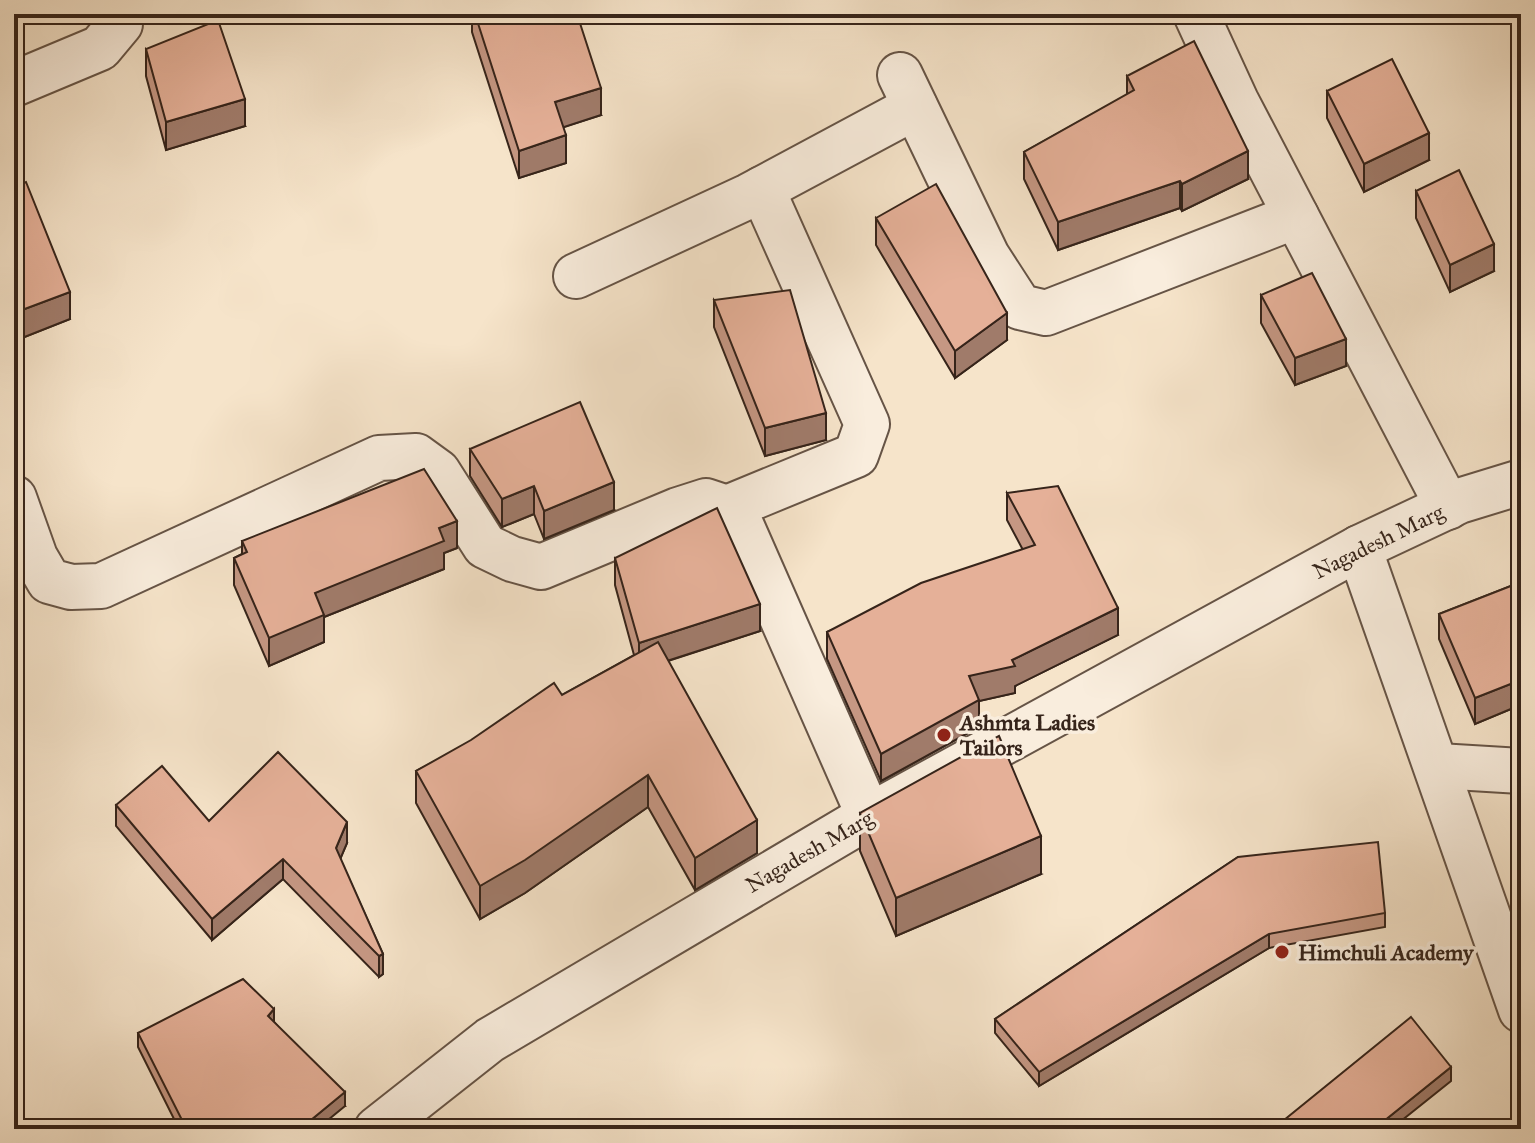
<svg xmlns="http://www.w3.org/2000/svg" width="1535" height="1143" viewBox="0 0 1535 1143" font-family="'IM FELL Great Primer',serif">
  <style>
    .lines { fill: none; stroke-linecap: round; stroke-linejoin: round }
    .minor-casing { stroke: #665446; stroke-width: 48 }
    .minor { stroke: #f9eddd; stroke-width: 44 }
    .wall { fill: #c59783; stroke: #36241a; stroke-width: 2 }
    .shaded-wall { fill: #a07b6a; stroke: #36241a; stroke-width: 2 }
    .building { fill: #e5b098; stroke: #36241a; stroke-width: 2 }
    .poi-dot { fill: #8f2418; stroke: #f9eddd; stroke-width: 3 }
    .labels { text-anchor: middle; stroke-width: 7; stroke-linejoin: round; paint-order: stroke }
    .street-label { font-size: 22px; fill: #36241a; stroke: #f9eddd }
    .poi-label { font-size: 22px; font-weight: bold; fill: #36241a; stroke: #f9eddd; text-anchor: start }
  </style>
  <rect width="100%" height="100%" fill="#f6e4ca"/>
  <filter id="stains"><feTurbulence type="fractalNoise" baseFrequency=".0025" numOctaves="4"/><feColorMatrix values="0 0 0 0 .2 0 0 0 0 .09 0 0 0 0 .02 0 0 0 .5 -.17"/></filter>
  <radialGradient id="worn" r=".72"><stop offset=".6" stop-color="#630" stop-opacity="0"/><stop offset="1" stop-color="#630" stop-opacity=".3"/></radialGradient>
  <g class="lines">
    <defs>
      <g id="minor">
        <path d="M1196 14 1236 101 1448 507"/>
        <path d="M900 75 987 256 1020 307 1046 313 1296 216"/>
        <path d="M14 84 100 48 120 24 119 14"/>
        <path d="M576 276 749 196 915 107"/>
        <path d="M14 498 35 557 49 581 71 587 101 586 379 458 416 456 438 472 485 546 512 559 541 567 678 510 706 501 727 508 742 527 869 816"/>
        <path d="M727 508 856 455 867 424 762 189"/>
        <path d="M1359 548 1521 1010"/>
        <path d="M1438 766 1521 771"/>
        <path d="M377 1129 490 1040 869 816 1359 548 1459 501 1521 482"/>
      </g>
    </defs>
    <!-- minor casing -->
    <use href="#minor" class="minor-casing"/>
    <!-- minor -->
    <use href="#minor" class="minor"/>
  </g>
  <!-- wall -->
  <g class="wall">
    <path d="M472 14H475L601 115 563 127 566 163 519 178 472 32Z"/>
    <path d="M146 49 245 126 166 150 146 76Z"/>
    <path d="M1127 76 1248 179 1182 211 1180 208 1058 250 1024 179V152L1127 95Z"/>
    <path d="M1327 91 1429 160 1364 192 1327 118Z"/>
    <path d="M14 187 70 319 22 338 14 319Z"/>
    <path d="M1416 191 1494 271 1450 292 1416 218Z"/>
    <path d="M876 218 1007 340 955 378 876 245Z"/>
    <path d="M1261 295 1346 366 1295 385 1261 323Z"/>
    <path d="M714 300 826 440 765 456 714 327Z"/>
    <path d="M470 449 614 510 544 539 534 514 502 527 470 476Z"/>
    <path d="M1007 493 1118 635 1015 686V693L979 701V727L881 781 827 659V632L1023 550 1007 520Z"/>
    <path d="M242 541 457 548 444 553V569L324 617V642L269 666 234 585V558L242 554Z"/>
    <path d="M615 558 760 631 668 661 757 853 695 890 648 807 525 893 480 919 416 803V771L562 695 634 655 615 585Z"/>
    <path d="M1521 582V712L1518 706 1475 724 1439 639V614Z"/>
    <path d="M116 805 347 843 340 859 383 954V974L379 977 283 879 212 940 116 826Z"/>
    <path d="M860 813 1041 874 896 936 860 851Z"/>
    <path d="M1238 857 1385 913V927L1269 948 1039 1086 995 1033V1019Z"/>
    <path d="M274 1022 345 1106 177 1125 138 1047V1033Z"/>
  </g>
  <!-- shaded-wall -->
  <g class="shaded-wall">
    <path d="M601 88V115L555 130V102Z"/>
    <path d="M245 99V126L166 150V122Z"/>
    <path d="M1429 133V160L1364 192V164Z"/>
    <path d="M566 135V163L519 178V151Z"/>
    <path d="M1248 151V179L1182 211V184Z"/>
    <path d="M1180 181V208L1058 250V222Z"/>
    <path d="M1494 244V271L1450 292V265Z"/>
    <path d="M70 292V319L22 338V310Z"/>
    <path d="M1007 313V340L955 378V351Z"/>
    <path d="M1346 339V366L1295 385V358Z"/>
    <path d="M826 413V440L765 456V428Z"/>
    <path d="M614 482V510L544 539V511Z"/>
    <path d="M534 486V514L502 527V499Z"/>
    <path d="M457 521V548L444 553V569L324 617V642L269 666V638L315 593 439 528Z"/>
    <path d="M760 604V631L639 670V643Z"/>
    <path d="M1118 608V635L1015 686V693L979 701V727L881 781V754L969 676 1012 660Z"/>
    <path d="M1518 681V706L1475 724V698Z"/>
    <path d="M648 775V807L525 893 480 919V886Z"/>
    <path d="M757 820V853L695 890V858Z"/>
    <path d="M347 822V843L336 869V848Z"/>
    <path d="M1041 836V874L896 936V898Z"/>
    <path d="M283 859V879L212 940V919Z"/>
    <path d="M1269 934V948L1039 1086V1072Z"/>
    <path d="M383 954V974L379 977V956Z"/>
    <path d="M274 1009V1024L268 1016Z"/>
    <path d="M1451 1067V1081L1391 1129H1374Z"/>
    <path d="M345 1092V1106L317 1129H300Z"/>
  </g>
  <!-- building -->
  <g class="building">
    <path d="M475 14H577L601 88 555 102 566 135 519 151Z"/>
    <path d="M218 20 245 99 166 122 146 49Z"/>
    <path d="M1194 41 1248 151 1182 184 1180 181 1058 222 1024 152 1134 90 1127 76Z"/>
    <path d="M1392 59 1429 133 1364 164 1327 91Z"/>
    <path d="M1459 170 1494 244 1450 265 1416 191Z"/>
    <path d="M26 182 70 292 22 310 14 291V187Z"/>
    <path d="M936 184 1007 313 955 351 876 218Z"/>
    <path d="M1312 273 1346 339 1295 358 1261 295Z"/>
    <path d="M790 290 826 413 765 428 714 300Z"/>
    <path d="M580 402 614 482 544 511 534 486 502 499 470 449Z"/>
    <path d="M424 469 457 521 439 528 444 541 315 593 324 615 269 638 234 558 247 552 242 541Z"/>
    <path d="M1058 486 1118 608 1012 660 1015 666 969 676 979 700 881 754 827 632 921 583 1035 545 1007 493Z"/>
    <path d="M717 508 760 604 639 643 615 558Z"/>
    <path d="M1521 582V687L1518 681 1475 698 1439 614Z"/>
    <path d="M658 642 757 820 695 858 648 775 525 860 480 886 416 771 471 740 554 683 562 695Z"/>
    <path d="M999 736 1041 836 896 898 860 813Z"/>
    <path d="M278 752 347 822 336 848 383 954 379 956 283 859 212 919 116 805 162 766 209 821Z"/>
    <path d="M1378 842 1385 913 1269 934 1039 1072 995 1019 1238 857Z"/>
    <path d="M243 979 274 1009 268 1016 345 1092 300 1129H172L182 1120 138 1033Z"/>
    <path d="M1411 1017 1451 1067 1374 1129H1273Z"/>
  </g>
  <!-- markers -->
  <g class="poi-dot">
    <circle cx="944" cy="735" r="8"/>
    <circle cx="1282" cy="952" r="8"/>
  </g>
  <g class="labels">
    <!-- street labels -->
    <g class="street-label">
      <text transform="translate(1378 541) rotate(-26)" y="8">Nagadesh Marg</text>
      <text transform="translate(809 851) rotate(-30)" y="8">Nagadesh Marg</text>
    </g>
    <!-- poi labels -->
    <g class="poi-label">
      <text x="960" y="730">Ashmta Ladies<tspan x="960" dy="25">Tailors</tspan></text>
      <text x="1298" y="960">Himchuli Academy</text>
    </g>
  </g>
  <!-- margin -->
  <rect width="1535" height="1143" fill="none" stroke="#f6e4ca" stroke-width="48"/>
  <rect x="16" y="16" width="1503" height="1111" fill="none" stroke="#36241a" stroke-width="4"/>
  <rect x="24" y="24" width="1487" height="1095" fill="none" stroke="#36241a" stroke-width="2"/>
  <rect width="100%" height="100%" filter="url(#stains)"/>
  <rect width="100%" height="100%" fill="url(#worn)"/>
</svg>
